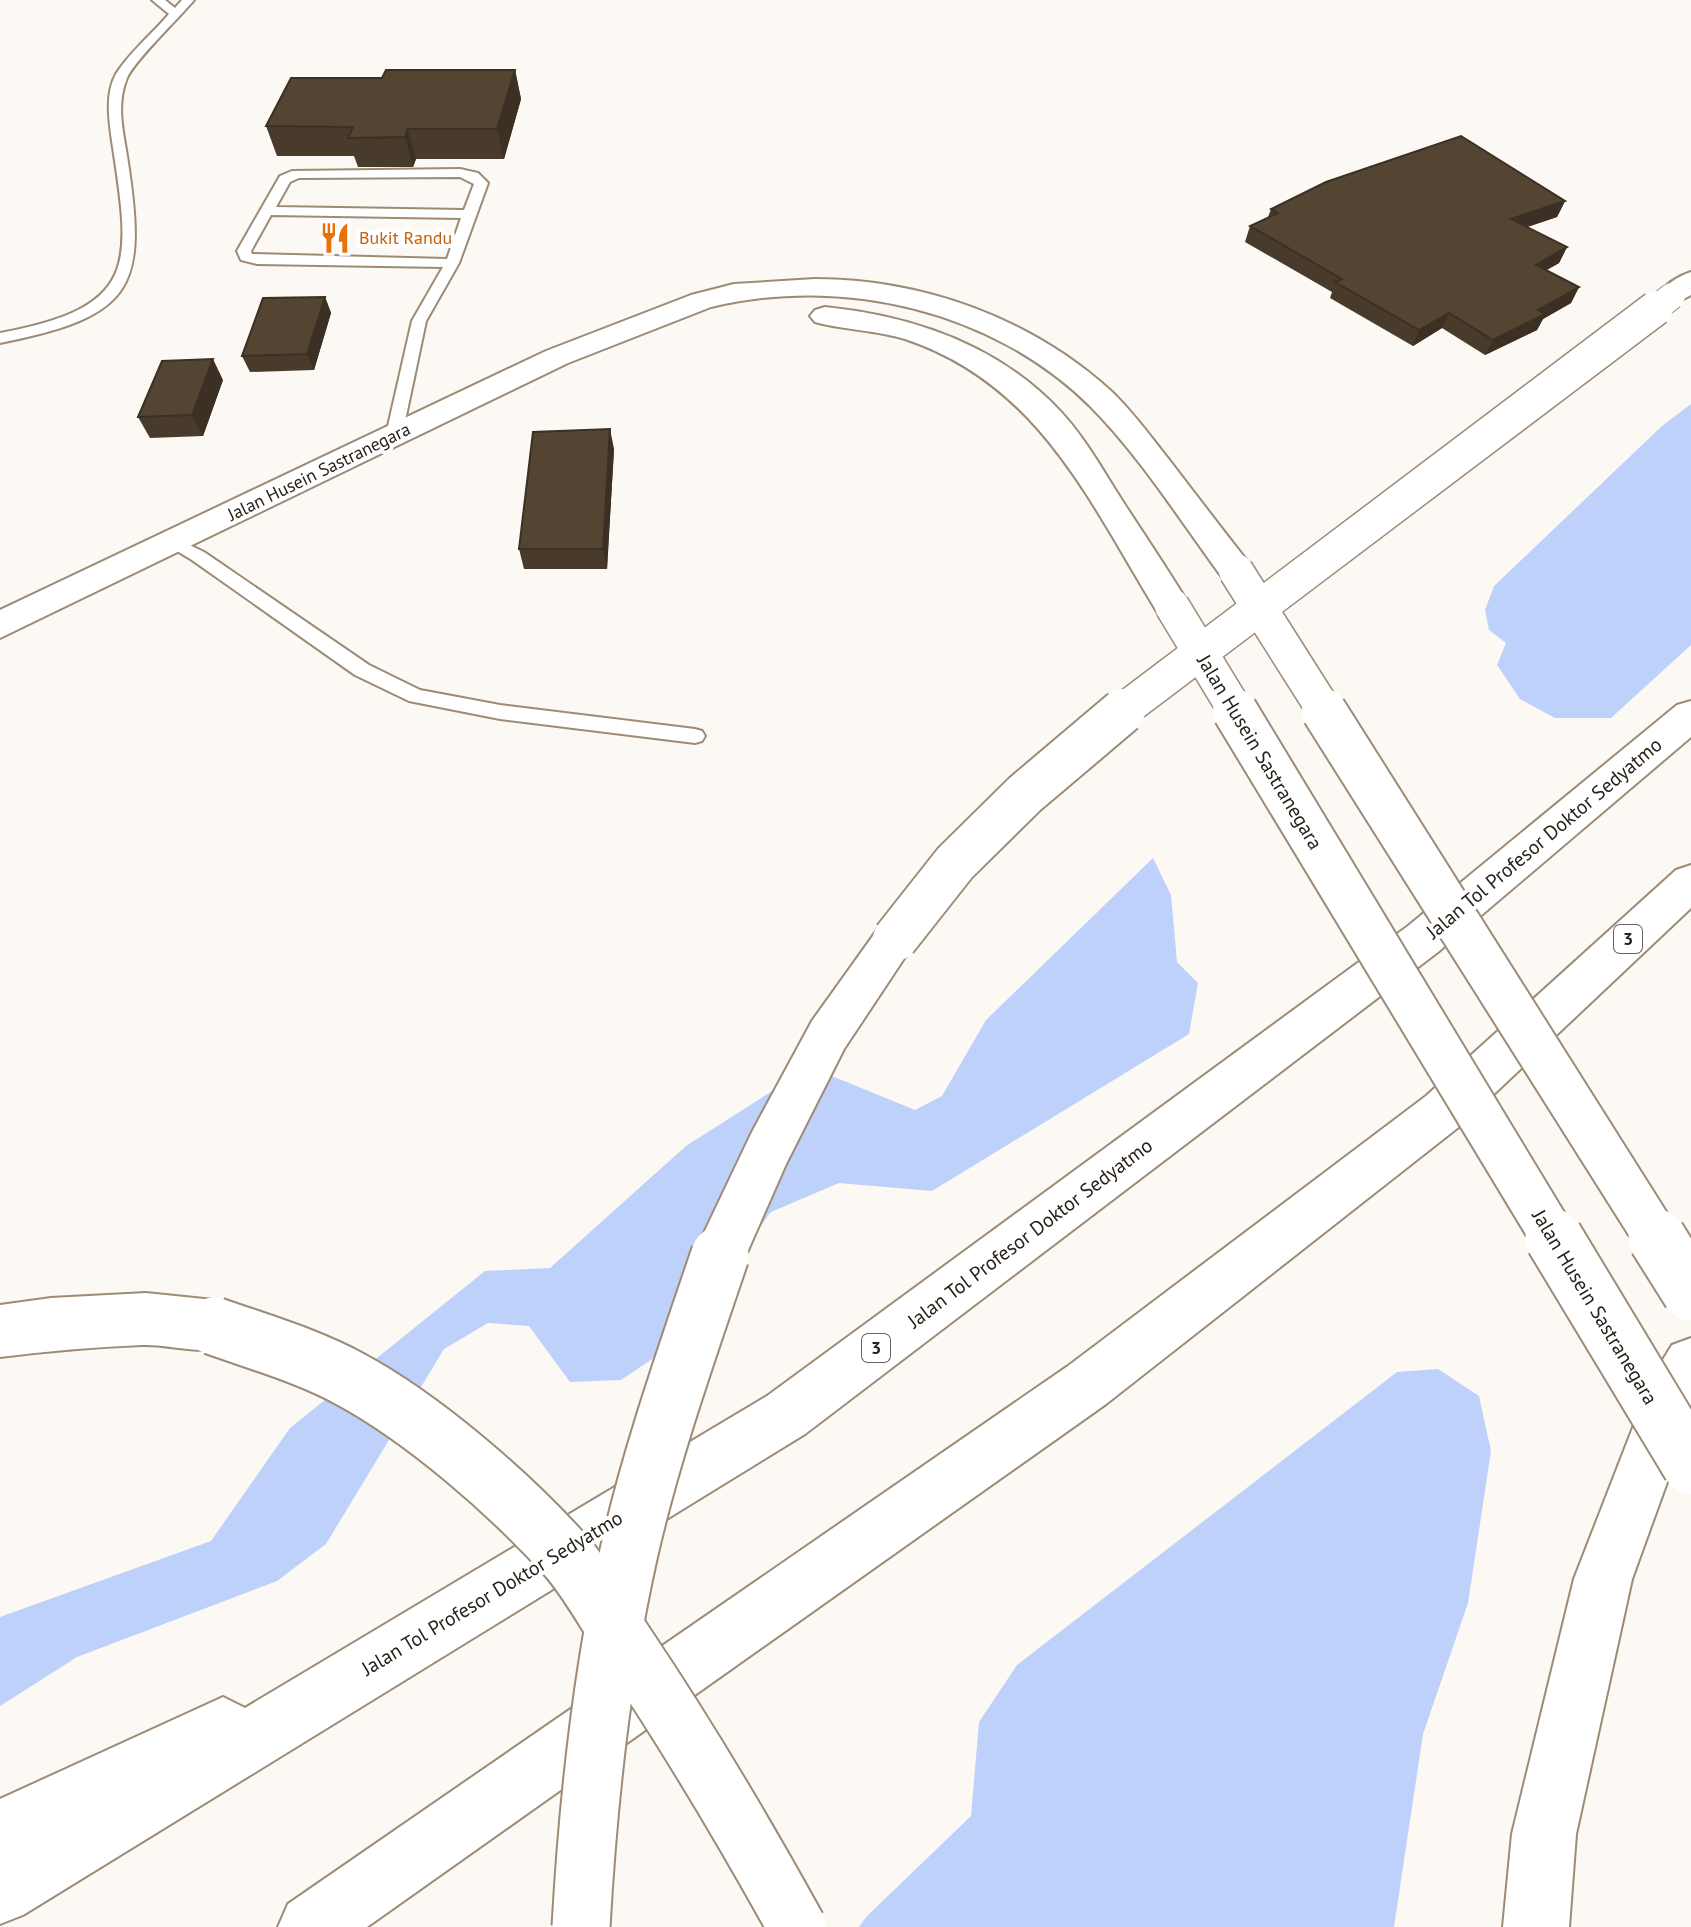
<svg xmlns="http://www.w3.org/2000/svg" width="1691" height="1927" viewBox="0 0 1691 1927" font-family="'PT Sans',sans-serif">
  <style>
    .water { fill: #bdd1fb }
    .lines { fill: none; stroke-linecap: round; stroke-linejoin: round }
    .service-casing { stroke: #9d8b76; stroke-width: 4 }
    .secondary-casing { stroke: #9d8b76; stroke-width: 4 }
    .motorway-casing { stroke: #9d8b76; stroke-width: 4 }
    .service { fill: #fff; fill-rule: evenodd }
    .secondary { fill: #fff; fill-rule: evenodd }
    .motorway { fill: #fff; fill-rule: evenodd }
    .secondary-bridge-far2-casing { stroke: #9d8b76; stroke-width: 37; stroke-linecap: butt }
    .secondary-bridge-far1-casing { stroke: #9d8b76; stroke-width: 48; stroke-linecap: butt }
    .secondary-bridge-casing { stroke: #9d8b76; stroke-width: 61; stroke-linecap: butt }
    .motorway-bridge-far3-casing { stroke: #9d8b76; stroke-width: 28; stroke-linecap: butt }
    .motorway-bridge-far2-casing { stroke: #9d8b76; stroke-width: 37; stroke-linecap: butt }
    .motorway-bridge-far1-casing { stroke: #9d8b76; stroke-width: 48; stroke-linecap: butt }
    .motorway-bridge-casing { stroke: #9d8b76; stroke-width: 61; stroke-linecap: butt }
    .secondary-bridge-far2 { stroke: #fff; stroke-width: 34 }
    .secondary-bridge-far1 { stroke: #fff; stroke-width: 44 }
    .secondary-bridge { stroke: #fff; stroke-width: 57 }
    .motorway-bridge-far3 { stroke: #fff; stroke-width: 26 }
    .motorway-bridge-far2 { stroke: #fff; stroke-width: 34 }
    .motorway-bridge-far1 { stroke: #fff; stroke-width: 44 }
    .motorway-bridge { stroke: #fff; stroke-width: 57 }
    .wall { fill: #483b2b }
    .shaded-wall { fill: #3b3023 }
    .building { fill: #544532; stroke: #3b3023; stroke-width: 2 }
    .labels { text-anchor: middle; stroke-width: 8; stroke-linejoin: round; paint-order: stroke }
    .far-food-label { font-size: 18px; fill: #c56008; stroke: #fff; text-anchor: start }
    .far-street-label { font-size: 18px; fill: #282119; stroke: #fff }
    .shield { fill: #fff; stroke: #68645e; stroke-width: 2 }
    .shield-label { font-size: 18px; font-weight: bold; fill: #282119 }
    .street-label { font-size: 20px; fill: #282119; stroke: #fff }
  </style>
  <rect width="100%" height="100%" fill="#fcf8f4"/>
  <!-- water -->
  <g class="water">
    <path d="M1691 404V645L1611 718H1555L1520 699 1497 665 1506 643 1489 630 1485 610 1494 586 1662 426Z"/>
    <path d="M1153 858 1171 895 1177 962 1198 983 1189 1034 932 1191 839 1183 771 1212 673 1345 621 1380 570 1382 529 1326 488 1323 444 1349 326 1544 277 1581 77 1657 0 1706V1617L211 1541 290 1428 485 1271 550 1268 686 1146 810 1067 915 1110 942 1096 986 1020Z"/>
    <path d="M1438 1369 1479 1396 1491 1451 1468 1603 1423 1734 1394 1927H859L867 1916 971 1816 979 1722 1017 1665 1397 1372Z"/>
  </g>
  <g class="lines">
    <defs>
      <g id="service">
        <path d="M152 0H165L175 8 182 0H194C179 18 134 61 127 78 116 104 123 131 127 156 148 289 134 316 0 343V333C139 307 131 266 112 141 109 120 105 94 116 74 129 53 153 33 169 14Z"/>
        <path d="M460 169 478 173 488 183 459 263 426 321 402 435 394 440 386 435 412 321 443 267 257 264 241 260 237 251 280 176 292 171ZM460 177 474 184 464 210 276 207 290 182 299 178ZM271 215 461 218 447 259 252 254 251 251Z"/>
        <path d="M173 537 204 552 369 665 420 690 500 705 695 729 702 731 705 736 702 741 695 743 500 719 409 701 355 675 192 560 164 543Z"/>
      </g>
      <g id="secondary">
        <path d="M815 279C922 279 1031 318 1111 391 1133 412 1151 437 1170 461 1196 495 1222 529 1248 562L1254 571 1248 580 1236 583 1224 580C1181 522 1141 457 1090 406 993 310 842 275 711 307L568 363 0 638V610L546 351 691 295 734 284Z"/>
        <path d="M825 307C913 316 999 345 1061 412 1087 440 1106 476 1127 508 1148 540 1170 573 1190 606L1185 615 1172 619 1159 615C1090 503 1040 384 905 339 875 330 844 330 815 322L810 316 815 310Z"/>
      </g>
      <g id="motorway">
        <path d="M1691 272V295L1672 305 1662 302 1657 296C1665 285 1678 276 1691 272Z"/>
        <path d="M1691 701V737L1438 952 805 1434 23 1915 0 1924V1799L223 1697 245 1708 767 1396 1408 926 1677 705Z"/>
        <path d="M1691 865V908L1460 1126 1106 1404 367 1927H278L288 1904 1068 1366 1426 1096 1676 870Z"/>
        <path d="M895 921 910 926 917 939 844 1049 786 1164 738 1273 720 1280 702 1273 695 1255 702 1237 752 1132 812 1021 880 926Z"/>
        <path d="M146 1293 214 1300 232 1308 240 1326 232 1344C201 1357 174 1344 142 1345 94 1347 47 1351 0 1357V1305L51 1298Z"/>
        <path d="M1691 1338V1416L1632 1579 1576 1834 1569 1927H1503L1512 1834 1574 1579 1653 1376 1672 1345Z"/>
      </g>
    </defs>
    <!-- service casing -->
    <use href="#service" class="service-casing"/>
    <!-- secondary casing -->
    <use href="#secondary" class="secondary-casing"/>
    <!-- motorway casing -->
    <use href="#motorway" class="motorway-casing"/>
    <!-- service -->
    <use href="#service" class="service"/>
    <!-- secondary -->
    <use href="#secondary" class="secondary"/>
    <!-- motorway -->
    <use href="#motorway" class="motorway"/>
    <defs>
      <g id="secondary-bridge-far2">
        <path d="M1236 571 1326 713"/>
        <path d="M1172 606 1237 713"/>
      </g>
      <g id="secondary-bridge-far1">
        <path d="M1235 711 1555 1240"/>
        <path d="M1324 711 1658 1240"/>
      </g>
      <g id="secondary-bridge">
        <path d="M1554 1238 1691 1465"/>
        <path d="M1657 1238 1691 1292"/>
      </g>
      <path id="motorway-bridge-far3" d="M1654 310 1672 296"/>
      <path id="motorway-bridge-far2" d="M1120 713 1656 308"/>
      <path id="motorway-bridge-far1" d="M895 939 955 863 1025 794 1123 711"/>
      <g id="motorway-bridge">
        <path d="M214 1326C259 1342 308 1356 350 1379 424 1419 509 1493 566 1556 589 1582 607 1617 627 1646 688 1737 744 1831 797 1927"/>
        <path d="M581 1927C588 1801 601 1676 629 1552 652 1451 687 1353 720 1255"/>
      </g>
    </defs>
    <!-- secondary-bridge-far2 casing -->
    <use href="#secondary-bridge-far2" class="secondary-bridge-far2-casing"/>
    <!-- secondary-bridge-far1 casing -->
    <use href="#secondary-bridge-far1" class="secondary-bridge-far1-casing"/>
    <!-- secondary-bridge casing -->
    <use href="#secondary-bridge" class="secondary-bridge-casing"/>
    <!-- motorway-bridge-far3 casing -->
    <use href="#motorway-bridge-far3" class="motorway-bridge-far3-casing"/>
    <!-- motorway-bridge-far2 casing -->
    <use href="#motorway-bridge-far2" class="motorway-bridge-far2-casing"/>
    <!-- motorway-bridge-far1 casing -->
    <use href="#motorway-bridge-far1" class="motorway-bridge-far1-casing"/>
    <!-- motorway-bridge casing -->
    <use href="#motorway-bridge" class="motorway-bridge-casing"/>
    <!-- secondary-bridge-far2 -->
    <use href="#secondary-bridge-far2" class="secondary-bridge-far2"/>
    <!-- secondary-bridge-far1 -->
    <use href="#secondary-bridge-far1" class="secondary-bridge-far1"/>
    <!-- secondary-bridge -->
    <use href="#secondary-bridge" class="secondary-bridge"/>
    <!-- motorway-bridge-far3 -->
    <use href="#motorway-bridge-far3" class="motorway-bridge-far3"/>
    <!-- motorway-bridge-far2 -->
    <use href="#motorway-bridge-far2" class="motorway-bridge-far2"/>
    <!-- motorway-bridge-far1 -->
    <use href="#motorway-bridge-far1" class="motorway-bridge-far1"/>
    <!-- motorway-bridge -->
    <use href="#motorway-bridge" class="motorway-bridge"/>
  </g>
  <!-- wall -->
  <g class="wall">
    <path d="M515 70 521 99 504 159H416L413 167H358L354 156H277L266 126 382 78Z"/>
    <path d="M1565 201 1557 217 1526 227 1567 247 1559 263 1546 270 1579 287 1571 303 1543 319 1537 330 1485 355 1442 328 1413 346 1330 298 1332 292 1245 242 1250 226 1268 217 1271 209Z"/>
    <path d="M325 297 331 313 314 370 250 372 242 356Z"/>
    <path d="M223 380 203 436 150 438 138 417Z"/>
    <path d="M614 449 607 569H524L519 549Z"/>
  </g>
  <!-- shaded-wall -->
  <g class="shaded-wall">
    <path d="M515 70 521 99 504 159 497 129Z"/>
    <path d="M408 129 416 159 413 167 405 137Z"/>
    <path d="M1565 201 1557 217 1504 235 1511 219Z"/>
    <path d="M1567 247 1559 263 1528 281 1536 265Z"/>
    <path d="M1579 287 1571 303 1543 319 1537 330 1485 355 1493 340 1538 310Z"/>
    <path d="M325 297 331 313 314 370 307 354Z"/>
    <path d="M1449 313 1442 328 1413 346 1419 330Z"/>
    <path d="M213 359 223 380 203 436 192 415Z"/>
    <path d="M610 429 614 449 607 569 603 549Z"/>
  </g>
  <!-- building -->
  <g class="building">
    <path d="M386 70H515L497 129H408L405 137 348 138 353 127 266 126 291 78H382Z"/>
    <path d="M1461 136 1565 201 1511 219 1567 247 1536 265 1579 287 1538 310 1545 314 1493 340 1449 313 1419 330 1335 282 1342 279 1250 226 1278 213 1271 209 1326 182Z"/>
    <path d="M325 297 307 354 242 356 263 298Z"/>
    <path d="M213 359 192 415 138 417 162 361Z"/>
    <path d="M610 429 603 549H519L533 432Z"/>
  </g>
  <!-- icons -->
  <defs>
    <symbol id="restaurant-bare" viewBox="-9 -9 18 18"><path d="M-5-6h1v4h1v-4h1v4h1v-4h1v5L-1.5 .5V6h-2V.5L-5-1ZM5-6V6H3V1.5H1.5Q1.5-4 5-6Z" fill="#e8710a" stroke="#fff" stroke-width="2.5" paint-order="stroke"/></symbol>
  </defs>
  <g fill-rule="evenodd">
    <use href="#restaurant-bare" x="313" y="216" width="44" height="44"/>
  </g>
  <g class="labels">
    <!-- far-food labels -->
    <g class="far-food-label">
      <text x="359" y="244">Bukit Randu</text>
    </g>
    <!-- far-street labels -->
    <g class="far-street-label">
      <text transform="translate(319 472) rotate(-26)" y="6">Jalan Husein Sastranegara</text>
    </g>
    <!-- shield labels -->
    <g class="shield">
      <rect x="1614" y="925" width="28" height="28" rx="6"/>
      <rect x="862" y="1334" width="28" height="28" rx="6"/>
    </g>
    <g class="shield-label">
      <text x="1628" y="945">3</text>
      <text x="876" y="1354">3</text>
    </g>
    <!-- street labels -->
    <g class="street-label">
      <text transform="translate(1260 752) rotate(59)" y="7">Jalan Husein Sastranegara</text>
      <text transform="translate(1544 838) rotate(-40)" y="7">Jalan Tol Profesor Doktor Sedyatmo</text>
      <text transform="translate(1030 1233) rotate(-37)" y="7">Jalan Tol Profesor Doktor Sedyatmo</text>
      <text transform="translate(1595 1307) rotate(59)" y="7">Jalan Husein Sastranegara</text>
      <text transform="translate(492 1593) rotate(-31)" y="7">Jalan Tol Profesor Doktor Sedyatmo</text>
    </g>
  </g>
</svg>
